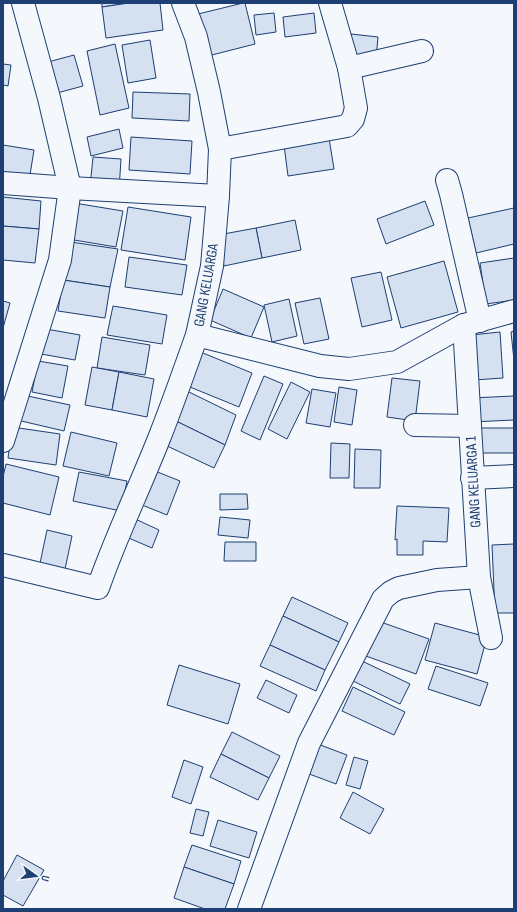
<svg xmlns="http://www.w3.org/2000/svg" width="517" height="912" viewBox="0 0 517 912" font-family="'Sofia Sans Condensed',sans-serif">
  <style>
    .building { fill: #d5e0f0; stroke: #1d3f73 }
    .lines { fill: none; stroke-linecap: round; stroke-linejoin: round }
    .minor-casing { stroke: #1d3f73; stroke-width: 24 }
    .minor { stroke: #f4f7fb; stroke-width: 22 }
    .labels { text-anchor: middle; stroke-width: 3; stroke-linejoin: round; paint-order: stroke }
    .street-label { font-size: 15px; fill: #1d3f73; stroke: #f4f7fb }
  </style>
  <rect width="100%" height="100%" fill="#f4f7fb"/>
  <!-- building -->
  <g class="building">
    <path d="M102 3H129L102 7Z"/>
    <path d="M129 3H160L163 30 106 38 102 7Z"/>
    <path d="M243 3H245L255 44 204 57 194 15Z"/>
    <path d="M274 13 276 32 256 35 254 15Z"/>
    <path d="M314 13 316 33 285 37 283 17Z"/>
    <path d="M351 34 378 37 376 59 349 57Z"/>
    <path d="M150 40 156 78 128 83 122 45Z"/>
    <path d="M115 44 129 108 100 115 87 51Z"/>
    <path d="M74 55 83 86 57 93 48 62Z"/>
    <path d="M3 64 11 65 8 86 3 85Z"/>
    <path d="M133 92 190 94 189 121 132 118Z"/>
    <path d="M119 129 123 148 91 156 87 137Z"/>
    <path d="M131 137 192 141 190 174 129 170Z"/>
    <path d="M329 138 334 169 288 176 284 145Z"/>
    <path d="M3 145 34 150 29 181 3 177Z"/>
    <path d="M93 157 121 159 119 190 90 187Z"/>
    <path d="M3 197 41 201 39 229 3 226Z"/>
    <path d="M425 201 434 225 386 244 377 219Z"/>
    <path d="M74 203 123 211 116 247 68 239Z"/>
    <path d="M128 207 191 217 185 260 121 250Z"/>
    <path d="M514 208V244L476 253 468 218Z"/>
    <path d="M295 220 301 250 262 258 256 228Z"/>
    <path d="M3 226 39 229 35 263 3 260Z"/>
    <path d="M256 228 262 258 224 266 218 235Z"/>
    <path d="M71 242 118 249 110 287 63 280Z"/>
    <path d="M129 257 187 265 182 295 125 287Z"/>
    <path d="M514 258V300L486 304 480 263Z"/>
    <path d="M444 261 458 312 401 328 387 277Z"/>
    <path d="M381 272 392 320 362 327 351 278Z"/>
    <path d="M63 280 110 287 105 318 58 311Z"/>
    <path d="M223 289 264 307 251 338 210 320Z"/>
    <path d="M320 298 329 339 304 344 295 303Z"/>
    <path d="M289 299 297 336 272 342 264 305Z"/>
    <path d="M3 301 10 303 3 328Z"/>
    <path d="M113 306 167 315 162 344 107 335Z"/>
    <path d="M46 329 80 335 75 360 41 354Z"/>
    <path d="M514 331V360L511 332Z"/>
    <path d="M500 332 503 378 474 380 471 335Z"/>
    <path d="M102 337 150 345 145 375 97 368Z"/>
    <path d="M198 351 252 373 239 407 185 385Z"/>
    <path d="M38 361 68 366 62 398 32 392Z"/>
    <path d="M92 367 119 372 112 410 85 405Z"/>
    <path d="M119 372 154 379 147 417 112 410Z"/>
    <path d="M264 376 283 384 260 440 241 431Z"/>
    <path d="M392 378 420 381 415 421 387 417Z"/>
    <path d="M291 382 310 392 287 439 268 429Z"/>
    <path d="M339 387 357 390 352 425 334 422Z"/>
    <path d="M312 389 336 393 330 427 306 423Z"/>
    <path d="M187 391 236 415 225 445 176 421Z"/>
    <path d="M23 395 70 405 64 431 17 420Z"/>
    <path d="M514 396V420L471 422V398Z"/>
    <path d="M176 421 225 445 214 468 165 445Z"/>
    <path d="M12 427 60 434 56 465 8 458Z"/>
    <rect x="474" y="428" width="40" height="25"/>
    <path d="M71 432 117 443 109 476 63 466Z"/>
    <path d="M331 443 350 444 349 478H330Z"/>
    <path d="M355 449 381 450 380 488H354Z"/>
    <path d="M6 464 59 477 50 515 3 503V477Z"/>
    <path d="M155 471 180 481 167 515 142 505Z"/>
    <path d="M79 472 127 481 121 511 73 501Z"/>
    <path d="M220 494H247L248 509 220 510Z"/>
    <path d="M397 506 449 508 447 542 423 541V555H397V539L395 540Z"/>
    <path d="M131 517 159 530 152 548 124 536Z"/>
    <path d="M220 517 250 520 248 538 218 535Z"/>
    <path d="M47 530 72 536 64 574 39 568Z"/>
    <path d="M225 542H256V561H224Z"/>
    <path d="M514 544V613H495L492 545Z"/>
    <path d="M292 597 348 623 339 642 283 616Z"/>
    <path d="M283 616 339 642 325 670 270 645Z"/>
    <path d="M375 620 429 639 416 674 363 655Z"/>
    <path d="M435 623 487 637 477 674 425 660Z"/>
    <path d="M270 645 325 670 316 691 260 666Z"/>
    <path d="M362 661 410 684 400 704 353 681Z"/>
    <path d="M179 665 240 684 228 724 167 705Z"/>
    <path d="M436 666 488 683 480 706 428 689Z"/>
    <path d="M266 680 297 695 289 713 257 698Z"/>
    <path d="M353 687 405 712 394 735 342 711Z"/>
    <path d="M232 732 280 756 269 778 221 754Z"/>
    <path d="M315 743 347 755 336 784 304 772Z"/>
    <path d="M221 754 269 778 258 800 210 777Z"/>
    <path d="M354 757 368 761 360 789 346 785Z"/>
    <path d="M184 760 203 767 191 804 172 797Z"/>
    <path d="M353 792 384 809 370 834 340 818Z"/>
    <path d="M196 809 209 812 203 836 190 833Z"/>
    <path d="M218 820 257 832 249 858 210 846Z"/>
    <path d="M192 845 241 861 234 884 184 867Z"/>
    <path d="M17 855 44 870 23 906 3 895V881Z"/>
    <path d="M184 867 234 884 225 909H205L174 898Z"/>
  </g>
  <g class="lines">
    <defs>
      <g id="minor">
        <path d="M183 3 196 37 209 92 220 149 218 196 212 266 197 335 320 366 349 369 397 362 464 325 514 311"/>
        <path d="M349 68 422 51"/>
        <path d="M220 149 347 126 353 119 356 108 349 68 330 3"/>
        <path d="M447 180 451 194 480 321"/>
        <path d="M3 183 70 188 218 196"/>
        <path d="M464 325 479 577 491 638"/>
        <path d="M415 425 470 426"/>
        <path d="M3 441 60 260 70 188 49 98 23 3"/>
        <path d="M472 478 514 476"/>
        <path d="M3 565 98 588C116 536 140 487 160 436 173 403 185 369 197 335"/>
        <path d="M249 909 309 743 383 599 391 592 399 588 437 580 479 577"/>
      </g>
    </defs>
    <!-- minor casing -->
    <use href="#minor" class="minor-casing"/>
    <!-- minor -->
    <use href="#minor" class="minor"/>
  </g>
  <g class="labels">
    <!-- street labels -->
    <g class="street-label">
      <text transform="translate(206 285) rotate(-80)" y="5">GANG KELUARGA</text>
      <text transform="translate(473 482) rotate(-93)" y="5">GANG KELUARGA 1</text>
    </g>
  </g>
  <!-- border -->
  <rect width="517" height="912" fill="none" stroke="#1d3f73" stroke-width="8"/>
  <!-- north arrow -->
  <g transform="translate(36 876) rotate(104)" stroke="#f4f7fb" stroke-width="3" paint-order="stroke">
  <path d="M0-3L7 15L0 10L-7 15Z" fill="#1d3f73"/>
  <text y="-6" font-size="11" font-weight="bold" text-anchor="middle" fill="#1d3f73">U</text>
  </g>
</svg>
